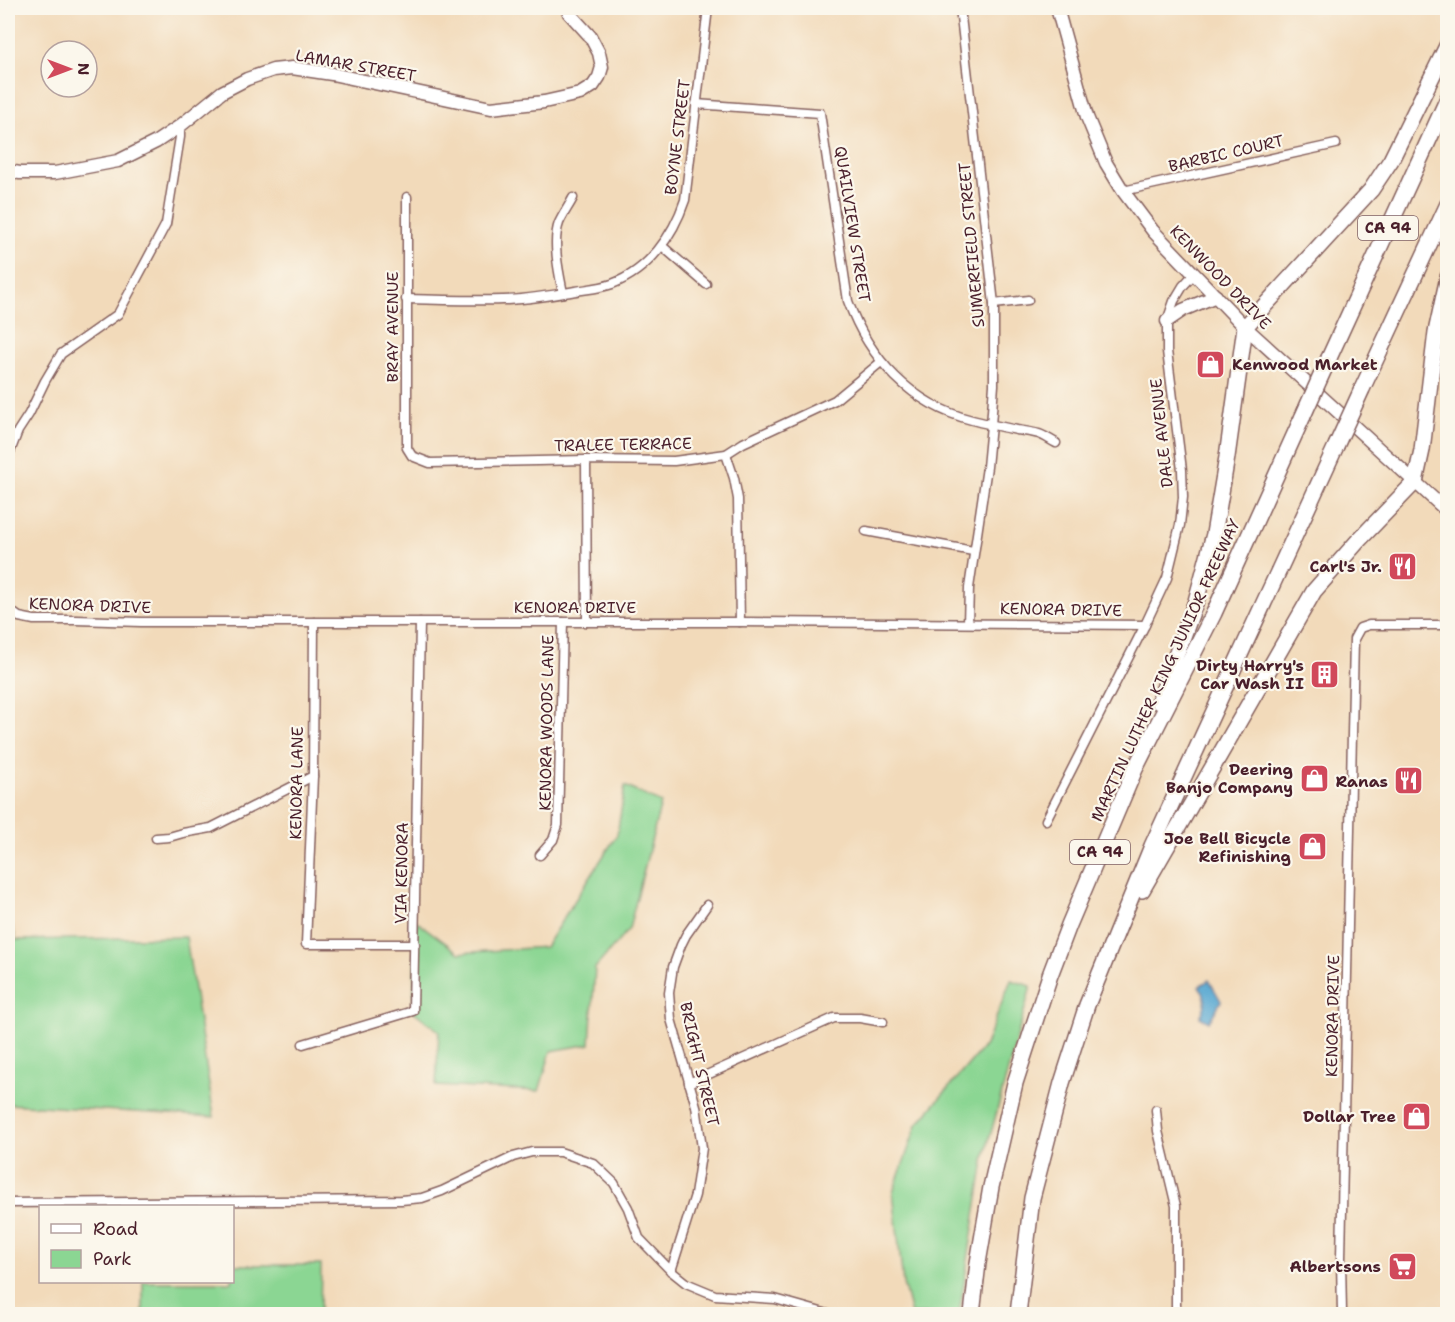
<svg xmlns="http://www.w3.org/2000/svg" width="1455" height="1322" viewBox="0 0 1455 1322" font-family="'Shantell Sans',sans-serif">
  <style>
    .green { fill: #8bd693; stroke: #6a7a5f; stroke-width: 1.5 }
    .water { fill: #57a7d1; stroke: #50637e; stroke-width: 1.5 }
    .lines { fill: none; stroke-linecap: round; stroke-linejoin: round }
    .street-casing { stroke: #85605d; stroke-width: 11 }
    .secondary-casing { stroke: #85605d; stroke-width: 15 }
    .highway-casing { stroke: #85605d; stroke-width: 18 }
    .street { stroke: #fff; stroke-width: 8 }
    .secondary { stroke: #fff; stroke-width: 12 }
    .highway { stroke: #fff; stroke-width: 15 }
    .highway-bridge-casing { stroke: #85605d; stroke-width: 18; stroke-linecap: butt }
    .highway-bridge { stroke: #fff; stroke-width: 15 }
    .labels { text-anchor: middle; stroke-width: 4.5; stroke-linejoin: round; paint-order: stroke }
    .shield { fill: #fbf7ec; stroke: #7f6065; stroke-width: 1.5 }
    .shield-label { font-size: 15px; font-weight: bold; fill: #4a1f2b }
    .street-label { font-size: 16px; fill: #4a1f2b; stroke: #fbf7ec }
    .poi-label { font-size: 16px; font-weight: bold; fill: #4a1f2b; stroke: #fbf7ec; text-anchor: end }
  </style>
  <rect width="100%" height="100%" fill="#fbf7ec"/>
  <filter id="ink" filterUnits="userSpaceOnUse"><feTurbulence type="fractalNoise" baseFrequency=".0167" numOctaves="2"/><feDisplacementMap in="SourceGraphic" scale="12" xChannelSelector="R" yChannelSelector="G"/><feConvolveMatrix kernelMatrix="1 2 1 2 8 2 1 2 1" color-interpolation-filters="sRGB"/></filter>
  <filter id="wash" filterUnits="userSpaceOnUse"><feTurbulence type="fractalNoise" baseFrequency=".008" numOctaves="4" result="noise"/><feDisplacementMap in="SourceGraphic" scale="24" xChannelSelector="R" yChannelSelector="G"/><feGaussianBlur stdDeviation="1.35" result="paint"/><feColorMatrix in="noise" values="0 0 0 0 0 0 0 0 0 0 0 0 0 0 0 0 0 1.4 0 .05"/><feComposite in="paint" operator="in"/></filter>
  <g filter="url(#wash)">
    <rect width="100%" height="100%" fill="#f2daba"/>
    <!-- green -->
    <g class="green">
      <path d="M625 786 661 803 629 929 595 968 590 1044 551 1051 539 1091 436 1086 439 1031 413 1011 416 921 459 953 545 947 617 835Z"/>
      <path d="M8 912 16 940 186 937 214 1117 8 1104Z"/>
      <path d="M1011 980 1031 986 985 1155 959 1314H911L903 1283 893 1192 917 1125 985 1045Z"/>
      <path d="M233 1265H321L320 1314H143V1282H232Z"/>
    </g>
    <!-- water -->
    <path class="water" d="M1209 980 1221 1001 1209 1022 1200 1017C1207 1005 1207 997 1199 986Z"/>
  </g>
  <g filter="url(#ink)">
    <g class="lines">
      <defs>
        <g id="street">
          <path d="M960 8 994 304V385L991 425 987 467 969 588 968 623"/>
          <path d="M696 104 820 113 848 301C869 359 912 405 972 420 987 424 1002 427 1017 430 1024 431 1032 432 1039 434 1045 436 1050 440 1056 443"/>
          <path d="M1123 191 1336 144"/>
          <path d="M407 197V448L412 456 430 463 586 460 674 461 726 454 743 443 835 400 881 362"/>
          <path d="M662 246 706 284"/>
          <path d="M563 293C559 273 552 242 559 223 563 214 569 206 573 198"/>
          <path d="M406 299C438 300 471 301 503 300 527 300 552 295 576 291 588 289 601 288 612 284 649 270 673 236 685 200L708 8"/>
          <path d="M994 304 1028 300"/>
          <path d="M726 454 734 478 738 499 740 622"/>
          <path d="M8 457 18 431 29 414 45 381 61 354 118 314 166 224 180 137V126"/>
          <path d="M586 460 587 622"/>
          <path d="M866 531 973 551"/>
          <path d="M8 609 19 617 34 620H76L141 622H740L1145 625"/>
          <path d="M314 622 313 776 306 944H415"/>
          <path d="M1046 820 1145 625 1167 578 1180 525 1183 497 1182 470 1167 351V321L1174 301 1183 286 1194 274"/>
          <path d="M156 838 169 837 183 833 211 828 313 776"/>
          <path d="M540 855 553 840 558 825 563 622"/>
          <path d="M303 1044 413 1011 420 622"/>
          <path d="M689 1083 834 1018H860L883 1022"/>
          <path d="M1156 1110 1158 1131 1176 1206V1314"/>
          <path d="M8 1203 401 1200 422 1198 442 1191 513 1157 532 1152H560L593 1163 614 1183 628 1208 639 1238 671 1271 686 1283 715 1295 775 1299 828 1314"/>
          <path d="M671 1271 695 1195 702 1148 696 1106 671 1019 669 993 673 967 681 945 686 935 707 905"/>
          <path d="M1342 1314 1341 1258 1354 639 1360 628 1369 625H1448"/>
        </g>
        <g id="secondary">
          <path d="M1057 8 1087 117 1106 163 1123 191 1153 231 1245 327 1448 512"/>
          <path d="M8 171 20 173H55L118 161 156 142 180 126 222 92 247 79 273 70 292 68 332 74 491 108 544 102 580 94 593 86 599 77 602 67 599 53 590 36 569 13 567 8"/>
          <path d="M1167 321 1183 310 1216 296"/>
        </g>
        <g id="highway">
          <path d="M1329 358 1448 98"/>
          <path d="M1362 389 1448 204"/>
          <path d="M1159 702 1196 601 1214 534 1227 457 1245 327 1371 190 1391 160 1448 44"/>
          <path d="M1142 890 1314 591 1358 541 1415 482 1422 450 1436 332 1448 277"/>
          <path d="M972 1314 978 1263 991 1187 1015 1083 1050 975 1069 925 1135 769 1214 613 1303 416"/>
          <path d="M1018 1314 1032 1198 1062 1083 1087 1005 1152 846 1336 446"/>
        </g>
      </defs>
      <!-- street casing -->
      <use href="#street" class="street-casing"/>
      <!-- secondary casing -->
      <use href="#secondary" class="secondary-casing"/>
      <!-- highway casing -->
      <use href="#highway" class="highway-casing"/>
      <!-- street -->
      <use href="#street" class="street"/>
      <!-- secondary -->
      <use href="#secondary" class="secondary"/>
      <!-- highway -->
      <use href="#highway" class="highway"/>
      <defs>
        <g id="highway-bridge">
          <path d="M1303 416 1329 358"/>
          <path d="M1336 446 1362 389"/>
        </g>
      </defs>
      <!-- highway-bridge casing -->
      <use href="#highway-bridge" class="highway-bridge-casing"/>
      <!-- highway-bridge -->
      <use href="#highway-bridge" class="highway-bridge"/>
    </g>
  </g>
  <!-- icons -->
  <defs>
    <symbol id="shop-square" viewBox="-11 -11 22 22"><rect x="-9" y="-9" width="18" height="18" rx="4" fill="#d1495b" stroke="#fbf7ec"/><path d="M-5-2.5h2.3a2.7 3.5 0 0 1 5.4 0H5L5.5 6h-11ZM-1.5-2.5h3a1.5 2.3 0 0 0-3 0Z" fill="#fff"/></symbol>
    <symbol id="restaurant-square" viewBox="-11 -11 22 22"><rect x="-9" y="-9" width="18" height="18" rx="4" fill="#d1495b" stroke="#fbf7ec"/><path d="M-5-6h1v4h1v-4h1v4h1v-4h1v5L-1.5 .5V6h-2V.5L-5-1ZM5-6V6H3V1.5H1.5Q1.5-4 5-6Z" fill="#fff"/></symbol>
    <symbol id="building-square" viewBox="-11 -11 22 22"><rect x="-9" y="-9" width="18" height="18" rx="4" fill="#d1495b" stroke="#fbf7ec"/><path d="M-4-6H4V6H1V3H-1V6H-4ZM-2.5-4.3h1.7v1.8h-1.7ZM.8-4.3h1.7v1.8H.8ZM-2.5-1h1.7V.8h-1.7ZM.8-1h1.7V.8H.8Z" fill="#fff"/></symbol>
    <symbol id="supermarket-square" viewBox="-11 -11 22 22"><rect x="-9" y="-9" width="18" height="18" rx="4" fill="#d1495b" stroke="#fbf7ec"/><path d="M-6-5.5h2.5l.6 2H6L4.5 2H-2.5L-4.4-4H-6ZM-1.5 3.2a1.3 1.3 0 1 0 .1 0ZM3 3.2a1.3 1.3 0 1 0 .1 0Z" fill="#fff"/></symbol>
  </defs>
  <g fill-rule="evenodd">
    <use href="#shop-square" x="1194" y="348" width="33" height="33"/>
    <use href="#restaurant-square" x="1386" y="550" width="33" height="33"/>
    <use href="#building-square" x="1308" y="658" width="33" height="33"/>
    <use href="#shop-square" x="1298" y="762" width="33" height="33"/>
    <use href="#restaurant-square" x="1392" y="764" width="33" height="33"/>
    <use href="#shop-square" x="1296" y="830" width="33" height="33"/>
    <use href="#shop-square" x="1400" y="1100" width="33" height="33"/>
    <use href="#supermarket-square" x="1386" y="1250" width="33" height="33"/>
  </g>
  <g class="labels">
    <!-- shield labels -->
    <g class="shield">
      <rect x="1358" y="216" width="60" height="24" rx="4.5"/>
      <rect x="1070" y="840" width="60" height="24" rx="4.5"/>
    </g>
    <g class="shield-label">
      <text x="1388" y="233">CA 94</text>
      <text x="1100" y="857">CA 94</text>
    </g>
    <!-- street labels -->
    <g class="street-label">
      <text transform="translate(356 65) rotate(10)" y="6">LAMAR STREET</text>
      <text transform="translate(677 137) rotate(-83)" y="6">BOYNE STREET</text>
      <text transform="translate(1226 153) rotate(-13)" y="6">BARBIC COURT</text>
      <text transform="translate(853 224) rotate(81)" y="6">QUAILVIEW STREET</text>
      <text transform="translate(971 245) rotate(-95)" y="6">SUMERFIELD STREET</text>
      <text transform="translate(1221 277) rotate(46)" y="6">KENWOOD DRIVE</text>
      <text transform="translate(392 327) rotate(-90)" y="6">BRAY AVENUE</text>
      <text transform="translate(1161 433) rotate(-96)" y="6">DALE AVENUE</text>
      <text transform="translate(623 444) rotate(-1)" y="6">TRALEE TERRACE</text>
      <text transform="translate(90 605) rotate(2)" y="6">KENORA DRIVE</text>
      <text x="575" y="613">KENORA DRIVE</text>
      <text transform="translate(1061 609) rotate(1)" y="6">KENORA DRIVE</text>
      <text transform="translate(1165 670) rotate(-65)" y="6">MARTIN LUTHER KING JUNIOR FREEWAY</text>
      <text transform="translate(546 723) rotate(-89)" y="6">KENORA WOODS LANE</text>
      <text transform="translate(296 783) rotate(-89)" y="6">KENORA LANE</text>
      <text transform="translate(401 873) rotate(-89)" y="6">VIA KENORA</text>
      <text transform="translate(1332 1016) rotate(-89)" y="6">KENORA DRIVE</text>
      <text transform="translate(700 1064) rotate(77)" y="6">BRIGHT STREET</text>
    </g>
    <!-- poi labels -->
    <g class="poi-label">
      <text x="1232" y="370" text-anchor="start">Kenwood Market</text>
      <text x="1382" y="572">Carl's Jr.</text>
      <text x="1304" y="671">Dirty Harry's<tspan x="1304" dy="18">Car Wash II</tspan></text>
      <text x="1293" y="775">Deering<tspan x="1293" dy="18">Banjo Company</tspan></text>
      <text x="1388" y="787">Ranas</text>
      <text x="1291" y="844">Joe Bell Bicycle<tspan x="1291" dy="18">Refinishing</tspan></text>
      <text x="1396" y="1122">Dollar Tree</text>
      <text x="1381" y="1272">Albertsons</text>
    </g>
  </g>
  <!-- margin -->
  <rect width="1455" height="1322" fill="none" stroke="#fbf7ec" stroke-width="30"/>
  <!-- legend -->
  <rect x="39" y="1205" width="195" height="78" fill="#fbf7ec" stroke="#b4a19f" stroke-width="1.5"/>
  <rect x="51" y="1224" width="30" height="9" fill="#ffffff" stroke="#b4a19f" stroke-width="1.5"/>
  <text x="93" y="1235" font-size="18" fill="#4a1f2b">Road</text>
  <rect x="51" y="1250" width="30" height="18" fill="#8bd693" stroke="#b4a19f" stroke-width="1.5"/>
  <text x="93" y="1265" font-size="18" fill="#4a1f2b">Park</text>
  <!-- north arrow -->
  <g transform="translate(69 69) rotate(90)"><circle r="28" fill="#fbf7ec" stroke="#b4a19f" stroke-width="1.5"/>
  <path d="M0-4.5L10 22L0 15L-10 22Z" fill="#d1495b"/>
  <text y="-9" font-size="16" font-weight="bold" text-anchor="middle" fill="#4a1f2b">N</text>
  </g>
</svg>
